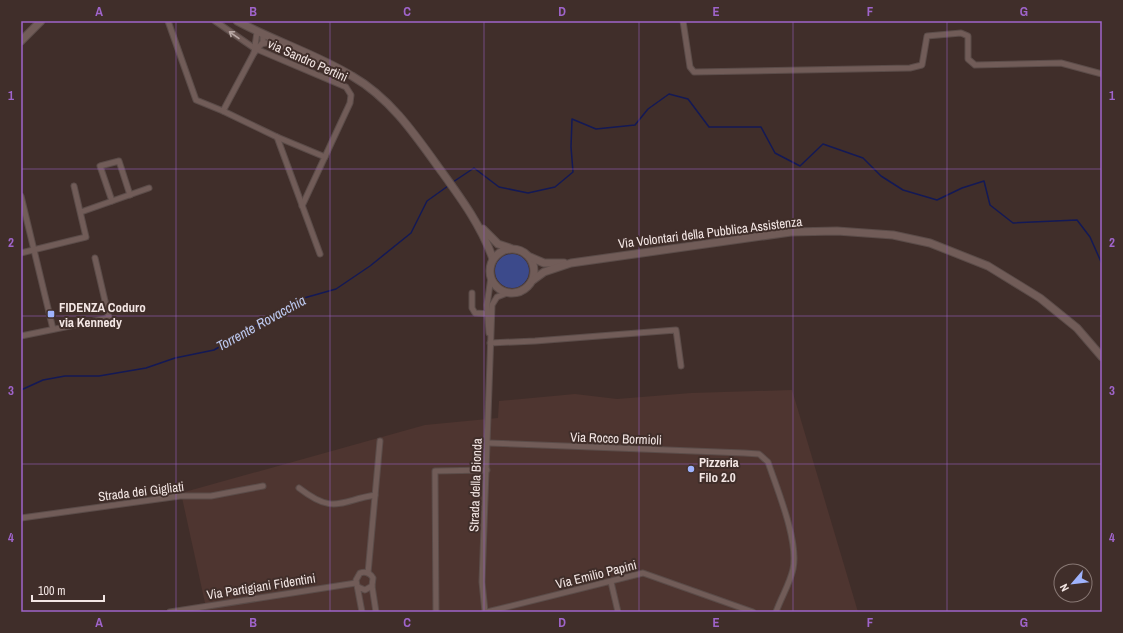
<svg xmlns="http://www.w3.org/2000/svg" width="1123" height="633" viewBox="0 0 1123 633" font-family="'Archivo Narrow',sans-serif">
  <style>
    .built { fill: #4e3530 }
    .green { fill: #3c4a8b }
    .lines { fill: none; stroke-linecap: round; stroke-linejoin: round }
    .stream { stroke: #131956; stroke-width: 1.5 }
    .street-casing { stroke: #5b4c49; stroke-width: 7 }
    .secondary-casing { stroke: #5b4c49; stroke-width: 9 }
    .street { stroke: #715c58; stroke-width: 5 }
    .secondary { stroke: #715c58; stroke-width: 7 }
    .oneway { stroke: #b8a8a5 }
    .grid { fill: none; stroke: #9f64ca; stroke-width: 1; stroke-opacity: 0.55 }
    .poi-dot { fill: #9fb3fd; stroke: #402e2a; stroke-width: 1.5 }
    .labels { text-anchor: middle; stroke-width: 4; stroke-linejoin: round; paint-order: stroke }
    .street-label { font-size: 13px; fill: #f3e6e4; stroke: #402e2a }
    .poi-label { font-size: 13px; font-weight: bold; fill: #f3e6e4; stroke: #402e2a; text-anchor: start }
    .water-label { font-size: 14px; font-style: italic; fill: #bdc9f0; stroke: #402e2a }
    .neatline { fill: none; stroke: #9f64ca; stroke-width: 1.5 }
    .grid-label { font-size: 13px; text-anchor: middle; font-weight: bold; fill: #9f64ca }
  </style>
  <rect width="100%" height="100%" fill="#402e2a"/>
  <!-- built -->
  <path class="built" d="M792 390 858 612H207L181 493 425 425 498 418 499 401 575 394 617 399 691 393Z"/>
  <!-- green -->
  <circle class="green" cx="512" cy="271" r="17"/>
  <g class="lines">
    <!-- stream -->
    <g class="stream">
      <path d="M453 182 474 168 499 187 528 193 555 187 573 172 571 147 572 119 596 129 635 125 648 109 669 94 688 99 709 127H761L775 153 800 166 823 144 863 158 881 176 903 190 937 200 962 188 984 181 990 205 1013 223 1077 220 1090 237 1102 264"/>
      <path d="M21 390 43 380 65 376H99L146 368 175 358 214 350 304 298 336 289 370 266 411 233 427 201 448 186"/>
    </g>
    <defs>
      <g id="street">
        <path d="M168 21 196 100 223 111"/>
        <path d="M215 21 254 48 346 87 351 95 350 103 302 206"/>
        <path d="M683 21 690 67 694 72 910 68 922 65 927 36 961 33 968 36V59L975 65 1061 63 1102 74"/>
        <path d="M257 32 254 53 263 42V35"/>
        <path d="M262 44C272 40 279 48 290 47"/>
        <path d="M254 53 223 111 277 137 320 254"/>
        <path d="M277 137 325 157"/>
        <path d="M21 196 53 329"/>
        <path d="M112 201 100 166 119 161 130 195"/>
        <path d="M81 212 149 188"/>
        <path d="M21 253 86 237 74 186"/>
        <path d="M472 293V308L475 313 491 314"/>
        <path d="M489 333 487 305 491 277"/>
        <path d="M21 336 109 318 95 258"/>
        <path d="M490 343 535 341 676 330 681 366"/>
        <path d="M488 443 744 453 759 454 768 462C777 489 799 541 793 569 790 583 781 598 776 612"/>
        <path d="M299 488C334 515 339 501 375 495"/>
        <path d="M21 518 180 496H211L263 486"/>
        <path d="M368 573 380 441"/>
        <path d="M611 582 618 612"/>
        <path d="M372 586 376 612"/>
        <path d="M358 587 365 590 372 586 373 578C370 573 366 571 360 573L356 580 362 612"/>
        <path d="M170 612 356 583"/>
        <path d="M436 612 435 471 487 470"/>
        <path d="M485 612 482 582 492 305 497 297 507 293"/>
        <path d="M487 612 643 573 753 612"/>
      </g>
      <g id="secondary">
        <path d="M237 21C274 41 316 54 352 76 390 98 414 133 439 168 460 197 481 225 493 259"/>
        <path d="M21 41 41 21"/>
        <path d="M483 229 498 244 510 248"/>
        <circle cx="512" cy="271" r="22"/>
        <path d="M530 257 544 263H564"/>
        <path d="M533 280 544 272 571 263 791 232 837 231 893 235 930 243 988 266 1040 298 1077 328 1102 357"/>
      </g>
    </defs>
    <!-- street casing -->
    <use href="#street" class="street-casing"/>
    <!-- secondary casing -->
    <use href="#secondary" class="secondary-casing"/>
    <!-- street -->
    <use href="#street" class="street"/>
    <!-- secondary -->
    <use href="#secondary" class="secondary"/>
  </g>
  <!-- one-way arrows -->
  <defs><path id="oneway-shaft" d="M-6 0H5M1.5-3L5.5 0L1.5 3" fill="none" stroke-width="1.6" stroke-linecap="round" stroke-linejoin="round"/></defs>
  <use class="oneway" href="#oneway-shaft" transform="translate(234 35) rotate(-145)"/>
  <!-- grid -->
  <path class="grid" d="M176 21V612M330 21V612M484 21V612M639 21V612M793 21V612M947 21V612M21 169H1102M21 316H1102M21 464H1102"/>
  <!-- markers -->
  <g class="poi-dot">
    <rect x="47" y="310" width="8" height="8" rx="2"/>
    <circle cx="691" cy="469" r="4"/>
  </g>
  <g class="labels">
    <!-- street labels -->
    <g class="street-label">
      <text transform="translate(308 60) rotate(24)" y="5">via Sandro Pertini</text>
      <text transform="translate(710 232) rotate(-7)" y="5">Via Volontari della Pubblica Assistenza</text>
      <text transform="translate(616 438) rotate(2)" y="5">Via Rocco Bormioli</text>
      <text transform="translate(475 485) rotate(-88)" y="5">Strada della Bionda</text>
      <text transform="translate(141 491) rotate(-7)" y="5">Strada dei Gigliati</text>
      <text transform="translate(596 574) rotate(-14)" y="5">Via Emilio Papini</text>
      <text transform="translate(261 586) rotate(-9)" y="5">Via Partigiani Fidentini</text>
    </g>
    <!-- poi labels -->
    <g class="poi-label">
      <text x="59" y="312">FIDENZA Coduro<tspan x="59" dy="15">via Kennedy</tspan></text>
      <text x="699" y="467">Pizzeria<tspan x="699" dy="15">Filo 2.0</tspan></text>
    </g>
    <!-- water labels -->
    <g class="water-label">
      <text transform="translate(261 323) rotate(-29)" y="5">Torrente Rovacchia</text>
    </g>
  </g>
  <!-- border -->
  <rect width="1123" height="633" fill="none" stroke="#402e2a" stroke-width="44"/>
  <!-- north arrow -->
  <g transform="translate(1073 583) rotate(242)"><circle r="19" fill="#402e2a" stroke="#887874"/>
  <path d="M0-3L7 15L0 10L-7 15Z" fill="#9fb3fd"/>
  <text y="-6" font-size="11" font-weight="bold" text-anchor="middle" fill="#f3e6e4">N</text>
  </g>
  <!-- scale -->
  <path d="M32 595v6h72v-6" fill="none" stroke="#f3e6e4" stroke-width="2"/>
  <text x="38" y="595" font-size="12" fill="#f3e6e4" stroke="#402e2a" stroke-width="3" paint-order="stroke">100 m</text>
  <rect x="22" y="22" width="1079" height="589" class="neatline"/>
  <g class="grid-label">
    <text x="99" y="16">A</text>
    <text x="253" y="16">B</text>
    <text x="407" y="16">C</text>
    <text x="562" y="16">D</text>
    <text x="716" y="16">E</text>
    <text x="870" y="16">F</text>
    <text x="1024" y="16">G</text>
    <text x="11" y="100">1</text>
    <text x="1112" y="100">1</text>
    <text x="11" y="247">2</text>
    <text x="1112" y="247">2</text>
    <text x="11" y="395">3</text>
    <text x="1112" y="395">3</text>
    <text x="11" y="542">4</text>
    <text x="1112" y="542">4</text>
    <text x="99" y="627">A</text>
    <text x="253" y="627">B</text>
    <text x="407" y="627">C</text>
    <text x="562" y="627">D</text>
    <text x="716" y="627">E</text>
    <text x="870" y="627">F</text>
    <text x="1024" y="627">G</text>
  </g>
</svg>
